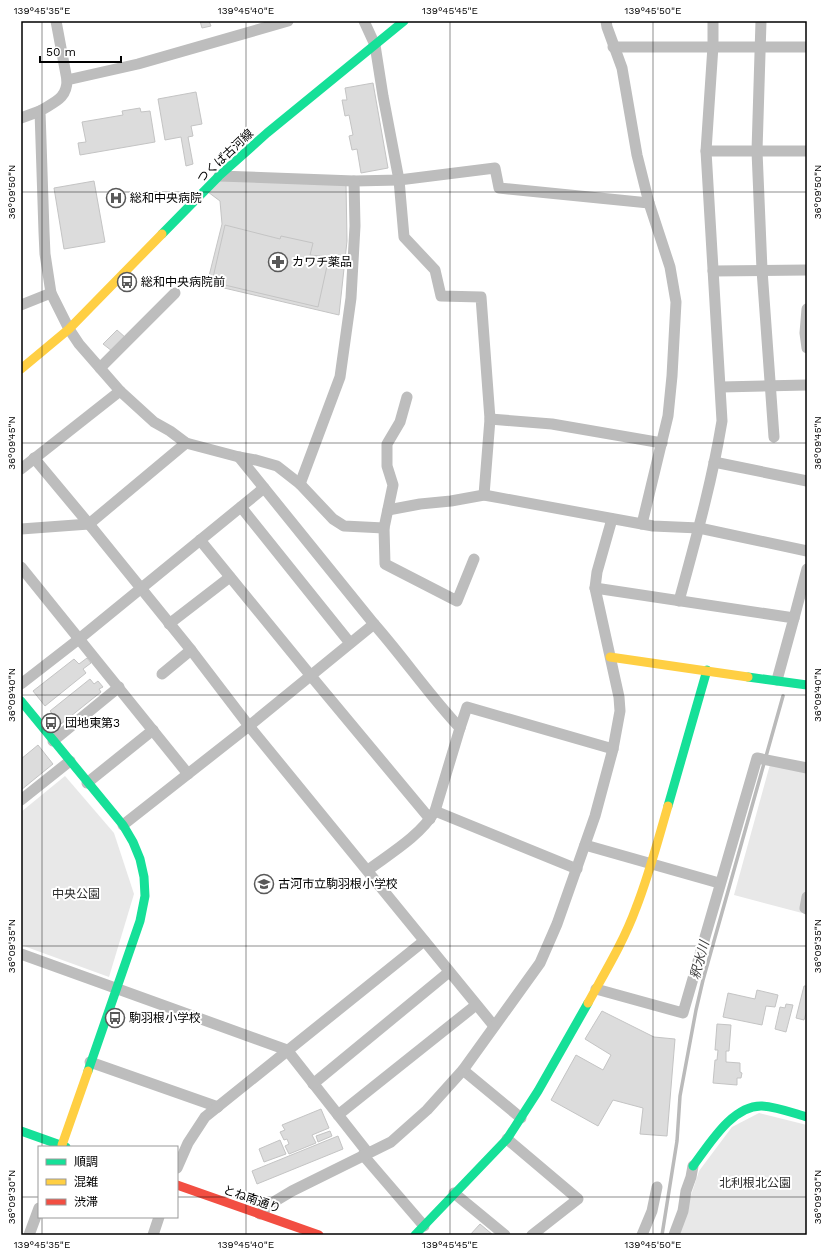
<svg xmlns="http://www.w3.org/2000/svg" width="828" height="1256" viewBox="0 0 828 1256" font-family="'Work Sans','Noto Sans JP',sans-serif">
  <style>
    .green { fill: #e8e8e8 }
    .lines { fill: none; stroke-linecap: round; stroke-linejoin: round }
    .stream { stroke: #bababa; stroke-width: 3.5 }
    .building { fill: #dcdcdc; stroke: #c4c4c4 }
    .street { stroke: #bdbdbd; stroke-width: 11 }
    .fast { stroke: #16e098; stroke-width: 9 }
    .slow { stroke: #ffcf43; stroke-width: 9 }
    .jam { stroke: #f24e42; stroke-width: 9 }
    .ticks { fill: none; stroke: #000; stroke-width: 1; stroke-opacity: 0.45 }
    .labels { text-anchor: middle; stroke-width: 4; stroke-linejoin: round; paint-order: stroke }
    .street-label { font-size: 12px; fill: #000; stroke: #fff }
    .poi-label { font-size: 12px; fill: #000; stroke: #fff; text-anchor: start }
    .park-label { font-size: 12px; fill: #2d2d2d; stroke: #fff }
    .water-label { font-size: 13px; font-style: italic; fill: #3e3e3e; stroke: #fff }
    .neatline { fill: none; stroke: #000; stroke-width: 1.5 }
    .ticks-label { font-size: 10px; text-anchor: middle; fill: #000 }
  </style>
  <rect width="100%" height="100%" fill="#fff"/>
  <!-- green -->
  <g class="green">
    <path d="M771 761 807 770V889L802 913 734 895Z"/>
    <path d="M65 776 114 833 134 894 109 977 21 945V812Z"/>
    <path d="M759 1113 807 1125V1235H678L699 1171 732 1127Z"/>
  </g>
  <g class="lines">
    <!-- stream -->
    <path class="stream" d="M662 1235 677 1141 680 1096 696 1010 703 980 783 696"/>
  </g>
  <!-- building -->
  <g class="building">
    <path d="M200 21H209L211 26 202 28Z"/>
    <path d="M373 83 388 168 361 173 357 149 352 150 349 136 353 135 349 115 345 116 342 100H347L345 88Z"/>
    <path d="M196 92 202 124 191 126 193 136 188 137 193 164 186 166 181 137 165 140 158 99Z"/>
    <path d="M140 108 141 112 150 111 155 142 80 155 78 143 86 142 82 122 123 115 122 111Z"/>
    <path d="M220 179 346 183 347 241 339 315 207 284 222 224 220 201 208 192Z"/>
    <path d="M94 181 105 242 64 249 54 188Z"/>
    <path d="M225 225 280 239 281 236 313 243 310 255 329 257 318 307 212 282Z"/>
    <path d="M117 330 126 338 112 351 103 344Z"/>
    <path d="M87 658 91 663 83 669 86 673 45 706 33 691 74 659 79 664Z"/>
    <path d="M90 679 94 684 98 681 103 687 99 689 101 692 61 724 50 711Z"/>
    <path d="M38 745 53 764 21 790V759Z"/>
    <path d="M804 986H807V1010L804 1020 796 1018Z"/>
    <path d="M757 990 778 995 775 1007 766 1006 762 1025 723 1017 728 993 755 999Z"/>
    <path d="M786 1004 793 1005 786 1032 775 1029 780 1007 785 1008Z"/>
    <path d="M602 1011 654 1037 675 1039 667 1136 640 1134 643 1108 613 1100 598 1126 551 1100 576 1055 603 1070 611 1055 585 1039Z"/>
    <path d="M717 1024 731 1025 729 1051H726V1062L740 1063V1072L742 1073 741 1078H737V1085L713 1083 715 1060H717L718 1050H715Z"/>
    <path d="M321 1109 329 1128 312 1135 316 1143 289 1154 285 1146 289 1144 287 1139 284 1140 280 1132 285 1130 282 1125Z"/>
    <path d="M330 1131 332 1136 318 1142 316 1136Z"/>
    <path d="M338 1136 343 1149 257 1184 252 1171Z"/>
    <path d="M280 1140 286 1154 264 1162 259 1149Z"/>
    <path d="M480 1224 493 1235H470Z"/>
  </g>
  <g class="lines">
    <!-- street -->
    <g class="street">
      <path d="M56 21 67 80C67 99 54 102 40 111L44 232 45 254 51 293 69 329 79 344 120 391 154 422 170 431 186 443 239 457 256 460 277 466 300 484 333 519 344 526 384 528"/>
      <path d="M364 21 375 45 383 96 399 180 404 237 435 270 441 296 481 297 490 419 484 495"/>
      <path d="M761 21 757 151 762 270 774 437"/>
      <path d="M613 47H807"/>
      <path d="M67 80 138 64 288 21"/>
      <path d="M21 118 40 111"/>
      <path d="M706 151H807"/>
      <path d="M219 176 354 181 399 180 495 168 499 188 649 203"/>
      <path d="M713 271 807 270"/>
      <path d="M21 305 51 293"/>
      <path d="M807 309 805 333 807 348"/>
      <path d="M100 368 175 293"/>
      <path d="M721 387 807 385"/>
      <path d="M407 397 400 422 387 444V466L393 485 384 528 385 564 457 601 474 559"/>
      <path d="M490 419 552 424 662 443"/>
      <path d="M239 457 374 624C404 658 429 695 460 728L435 811C420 836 391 853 368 870"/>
      <path d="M34 458 89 524 191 650 249 726 494 1026"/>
      <path d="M714 462 807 481"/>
      <path d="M21 469 120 391"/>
      <path d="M300 484 340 377 351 298 355 226 354 181"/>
      <path d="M241 507 350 643"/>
      <path d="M388 510 420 504 451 501 484 495 642 524 668 416 672 376 676 302 670 267 649 203 637 155 622 68 607 27 606 21"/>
      <path d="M642 524 653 526 699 528 807 551"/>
      <path d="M21 529 89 524 186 443"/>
      <path d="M200 540 311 676 430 819"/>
      <path d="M21 567 188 774"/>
      <path d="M595 588 794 618 777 680"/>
      <path d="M679 601C695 542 712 482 722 421L706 151 713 46V21"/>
      <path d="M794 618 807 569"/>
      <path d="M169 624 230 577"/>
      <path d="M162 674 191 650"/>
      <path d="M21 684 79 639 264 488"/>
      <path d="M460 728 467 707 613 749"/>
      <path d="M53 741 119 687"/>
      <path d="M87 783 153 730"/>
      <path d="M21 800 70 761"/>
      <path d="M435 811 577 869"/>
      <path d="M123 825 249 726 374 624"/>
      <path d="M585 845 719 883"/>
      <path d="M807 897 805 908 807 909"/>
      <path d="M21 954 287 1050 368 1153"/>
      <path d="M596 989 683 1013 757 758 807 768"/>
      <path d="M90 1062 218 1107"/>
      <path d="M463 1070 521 1118"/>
      <path d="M313 1084 449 972"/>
      <path d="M338 1115 476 1005"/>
      <path d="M507 1139 578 1199 532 1235"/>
      <path d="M363 1155 424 1226"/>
      <path d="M177 1168 188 1143 205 1117 424 941"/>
      <path d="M454 1193 505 1235"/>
      <path d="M260 1214 272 1203 292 1191 391 1142 427 1110 463 1070 540 963 557 924 595 816 613 749 620 711 619 697 595 588 597 572 612 519"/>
      <path d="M29 1235 39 1208"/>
      <path d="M153 1235 159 1217"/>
      <path d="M642 1235 652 1211 657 1187"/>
      <path d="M674 1235 683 1211 686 1191 691 1177 693 1166"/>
    </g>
    <!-- fast -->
    <g class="fast">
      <path d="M162 234 219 176 267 133 404 21"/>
      <path d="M748 677 807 685"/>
      <path d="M21 701 123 825 133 842 140 859 144 877 145 896 140 921 88 1071"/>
      <path d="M668 806 707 670"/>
      <path d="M21 1131 66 1147"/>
      <path d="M693 1166C709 1145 732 1105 762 1106 777 1107 793 1113 807 1117"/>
      <path d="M415 1235 507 1139 538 1091 588 1003"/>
    </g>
    <!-- slow -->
    <g class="slow">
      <path d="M21 369 69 329 162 234"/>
      <path d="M610 657 748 677"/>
      <path d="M588 1003C605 972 624 941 636 908 649 875 658 840 668 806"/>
      <path d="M62 1145 88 1071"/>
    </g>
    <!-- jam -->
    <path class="jam" d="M177 1185 319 1235"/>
  </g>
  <!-- ticks -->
  <path class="ticks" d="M42 21V1147M246 21V1235M450 21V1235M653 21V1235M21 192H807M21 443H807M21 695H807M21 946H807M21 1197H39M177 1197H807M42 1217V1235"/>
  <!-- icons -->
  <defs>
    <symbol id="hospital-ring" viewBox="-11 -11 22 22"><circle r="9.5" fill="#fff" stroke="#595959" stroke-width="1.5"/><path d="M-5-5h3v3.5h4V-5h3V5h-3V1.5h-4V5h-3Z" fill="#595959"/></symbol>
    <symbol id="pharmacy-ring" viewBox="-11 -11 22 22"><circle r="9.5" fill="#fff" stroke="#595959" stroke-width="1.5"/><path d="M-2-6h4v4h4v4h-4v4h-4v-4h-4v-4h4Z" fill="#595959"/></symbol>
    <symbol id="bus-ring" viewBox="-11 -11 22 22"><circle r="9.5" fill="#fff" stroke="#595959" stroke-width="1.5"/><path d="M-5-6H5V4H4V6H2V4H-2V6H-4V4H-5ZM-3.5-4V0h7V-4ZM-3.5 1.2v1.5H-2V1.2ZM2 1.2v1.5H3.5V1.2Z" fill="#595959"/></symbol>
    <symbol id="school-ring" viewBox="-11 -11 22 22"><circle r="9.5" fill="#fff" stroke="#595959" stroke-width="1.5"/><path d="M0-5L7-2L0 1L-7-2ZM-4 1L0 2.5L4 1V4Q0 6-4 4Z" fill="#595959"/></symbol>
  </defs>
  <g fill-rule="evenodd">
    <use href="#hospital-ring" x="105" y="187" width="22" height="22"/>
    <use href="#pharmacy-ring" x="267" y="251" width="22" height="22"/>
    <use href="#bus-ring" x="116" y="271" width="22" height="22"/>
    <use href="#bus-ring" x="40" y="712" width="22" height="22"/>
    <use href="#school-ring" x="253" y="873" width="22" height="22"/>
    <use href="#bus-ring" x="104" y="1007" width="22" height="22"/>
  </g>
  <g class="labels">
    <!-- street labels -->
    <g class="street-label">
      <text transform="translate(225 156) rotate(-43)" y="4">つくば古河線</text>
      <text transform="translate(252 1199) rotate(19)" y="4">とね南通り</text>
    </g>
    <!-- poi labels -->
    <g class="poi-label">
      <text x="130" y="202">総和中央病院</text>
      <text x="292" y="266">カワチ薬品</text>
      <text x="141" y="286">総和中央病院前</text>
      <text x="65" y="727">団地東第3</text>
      <text x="278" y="888">古河市立駒羽根小学校</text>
      <text x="129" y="1022">駒羽根小学校</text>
    </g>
    <!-- park labels -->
    <g class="park-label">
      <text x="76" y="898">中央公園</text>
      <text x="755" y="1187">北利根北公園</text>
    </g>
    <!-- water labels -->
    <g class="water-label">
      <text transform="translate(699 960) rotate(-75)" y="5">釈水川</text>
    </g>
  </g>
  <!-- border -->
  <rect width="828" height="1256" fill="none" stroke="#ffffff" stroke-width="44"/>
  <!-- legend -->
  <rect x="38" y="1146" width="140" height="72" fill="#ffffff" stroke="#999999"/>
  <rect x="46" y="1159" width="20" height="6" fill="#16e098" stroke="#999999"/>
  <text x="74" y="1166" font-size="12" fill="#000000">順調</text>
  <rect x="46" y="1179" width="20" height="6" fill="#ffcf43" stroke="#999999"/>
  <text x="74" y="1186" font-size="12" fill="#000000">混雑</text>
  <rect x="46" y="1199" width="20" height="6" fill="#f24e42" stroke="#999999"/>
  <text x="74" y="1206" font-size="12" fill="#000000">渋滞</text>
  <!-- scale -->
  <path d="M40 56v6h81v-6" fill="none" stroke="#000000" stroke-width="2"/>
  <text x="46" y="56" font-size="12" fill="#000000" stroke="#ffffff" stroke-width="3" paint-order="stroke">50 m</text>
  <rect x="22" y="22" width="784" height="1212" class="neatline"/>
  <g class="ticks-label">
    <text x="42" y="14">139°45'35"E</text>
    <text x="246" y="14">139°45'40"E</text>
    <text x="450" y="14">139°45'45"E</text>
    <text x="653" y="14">139°45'50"E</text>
    <text transform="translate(11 192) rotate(-90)" y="4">36°09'50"N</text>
    <text transform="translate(817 192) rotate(-90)" y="4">36°09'50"N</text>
    <text transform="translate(11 443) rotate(-90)" y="4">36°09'45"N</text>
    <text transform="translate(817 443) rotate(-90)" y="4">36°09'45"N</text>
    <text transform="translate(11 695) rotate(-90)" y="4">36°09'40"N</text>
    <text transform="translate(817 695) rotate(-90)" y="4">36°09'40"N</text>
    <text transform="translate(11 946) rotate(-90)" y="4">36°09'35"N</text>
    <text transform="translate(817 946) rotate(-90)" y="4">36°09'35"N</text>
    <text transform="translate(11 1197) rotate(-90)" y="4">36°09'30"N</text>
    <text transform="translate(817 1197) rotate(-90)" y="4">36°09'30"N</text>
    <text x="42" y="1248">139°45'35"E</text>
    <text x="246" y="1248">139°45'40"E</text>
    <text x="450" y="1248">139°45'45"E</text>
    <text x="653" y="1248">139°45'50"E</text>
  </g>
</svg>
